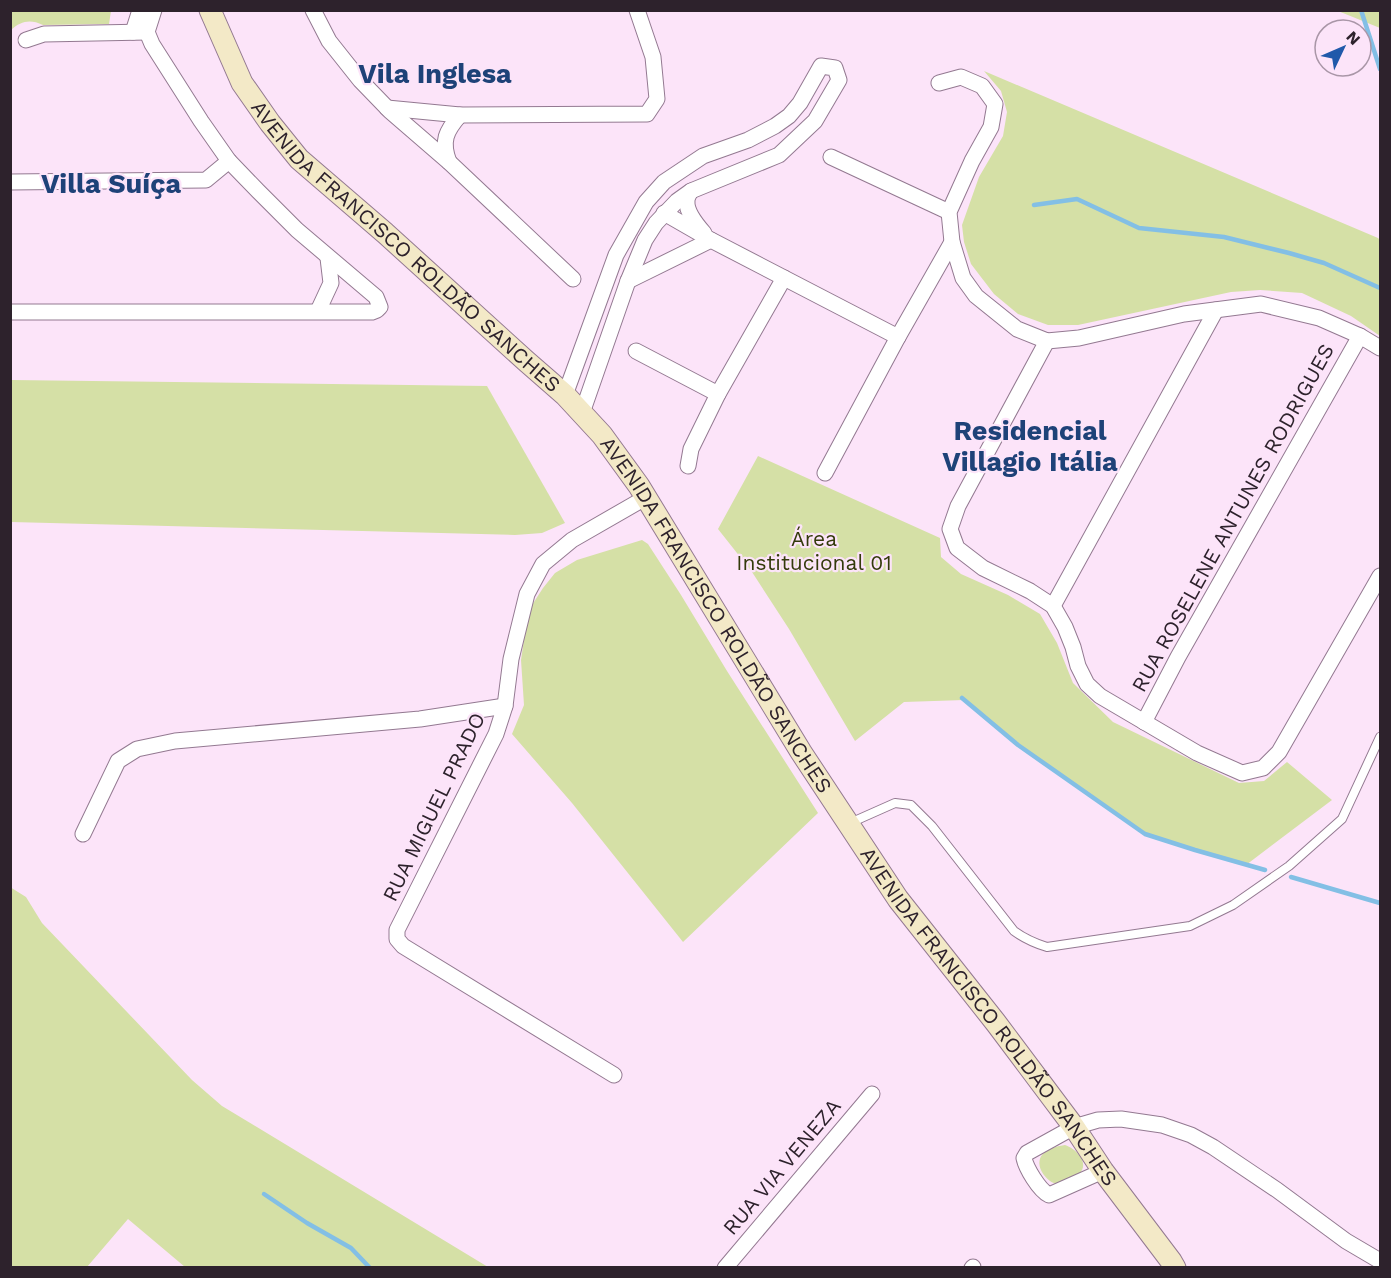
<svg xmlns="http://www.w3.org/2000/svg" width="1391" height="1278" viewBox="0 0 1391 1278" font-family="'Work Sans',sans-serif">
  <style>
    .green { fill: #d5e0a6 }
    .lines { fill: none; stroke-linecap: round; stroke-linejoin: round }
    .stream { stroke: #83bfe5; stroke-width: 4.5 }
    .lane-casing { stroke: #937991; stroke-width: 10 }
    .street-casing { stroke: #937991; stroke-width: 17 }
    .secondary-casing { stroke: #937991; stroke-width: 23 }
    .lane { stroke: #fff; stroke-width: 8 }
    .street { stroke: #fff; stroke-width: 15 }
    .secondary { stroke: #f3e9c7; stroke-width: 21 }
    .labels { text-anchor: middle; stroke-width: 4.5; stroke-linejoin: round; paint-order: stroke }
    .street-label { font-size: 21px; fill: #2d222c; stroke: #fce4f9 }
    .park-label { font-size: 21px; fill: #333a0a; stroke: #fce4f9 }
    .district-label { font-size: 27px; font-weight: bold; fill: #1e4278; stroke: #fce4f9 }
  </style>
  <rect width="100%" height="100%" fill="#fce4f9"/>
  <!-- green -->
  <g class="green">
    <path d="M11 11V10L111 11 109 24 43 25C30 19 21 21 11 30Z"/>
    <path d="M1338 11H1380V28Z"/>
    <path d="M984 71 1378 238 1380 240V336L1351 316 1302 293 1260 290 1231 292 1078 325H1048L1018 314 994 294 971 264 964 242 962 225 979 177 1003 136 1007 112 1001 91Z"/>
    <path d="M11 380 487 386 565 523 542 533 515 535 11 522Z"/>
    <path d="M758 456 940 538 941 557 961 574 1008 595 1040 614 1057 643 1073 683 1113 722 1239 783 1264 781 1287 762 1332 800 1246 865 1145 834 1018 745 964 700 904 702 855 741 789 629 752 572 718 529Z"/>
    <path d="M642 540 648 544 681 595 727 671 818 813 683 942 572 803 512 734 524 705 521 660 526 626 532 605 543 588 555 573 577 560Z"/>
    <path d="M10 887 26 897 42 923 192 1080 222 1106 488 1267H185L128 1219 87 1267H11Z"/>
    <path d="M1065 1145C1075 1148 1091 1163 1079 1174 1074 1179 1063 1181 1056 1184 1044 1180 1032 1162 1045 1152 1050 1148 1058 1146 1065 1145Z"/>
  </g>
  <g class="lines">
    <!-- stream -->
    <g class="stream">
      <path d="M1361 10 1380 69"/>
      <path d="M1034 205 1077 199 1139 228 1224 237 1289 253 1324 263 1380 288"/>
      <path d="M962 698 1018 745 1145 834 1195 850 1265 870"/>
      <path d="M1291 877 1380 903"/>
      <path d="M264 1194 307 1223 351 1248 370 1268"/>
    </g>
    <defs>
      <path id="lane" d="M850 823 895 803 911 805 932 826 1014 931C1025 939 1034 943 1047 947L1190 926 1233 905 1289 866 1342 819 1380 737"/>
      <g id="street">
        <path d="M313 10 329 41 360 80 390 111 449 162 573 279"/>
        <path d="M133 32 140 10"/>
        <path d="M26 40 44 34 147 32"/>
        <path d="M939 83 961 77 982 86 995 104 991 127 972 161 949 212 952 242 963 278 976 296 1017 329 1047 341 1079 338 1184 314 1261 304 1319 318 1360 336 1380 348"/>
        <path d="M387 108 460 115 647 114 657 99 653 57 637 10"/>
        <path d="M831 157 949 212"/>
        <path d="M449 162C441 141 446 131 460 115"/>
        <path d="M10 182 206 180 229 161"/>
        <path d="M691 191C689 194 687 198 687 201 686 212 697 225 704 233"/>
        <path d="M664 213 711 240 898 337"/>
        <path d="M628 281 711 240"/>
        <path d="M318 311 331 283 328 258"/>
        <path d="M10 312H372L377 310 380 307 376 297 297 230 258 191 229 161 201 121 152 44 147 32 154 10"/>
        <path d="M1047 341 958 506 950 529 957 548 983 568 1030 591 1053 606 1065 627 1073 647 1078 666 1087 684 1100 696 1197 753 1242 773 1263 768 1279 752 1380 576"/>
        <path d="M636 351 718 394"/>
        <path d="M565 395 616 255 646 202 664 182 703 156 748 140 775 126 789 116 800 103 821 66 835 68 839 80 815 121 779 155 691 191 677 201 656 223 645 240 628 281 582 413"/>
        <path d="M688 466 691 449 718 394 784 278"/>
        <path d="M825 473 898 337 952 242"/>
        <path d="M1053 606 1216 310"/>
        <path d="M1144 722 1178 657 1360 336"/>
        <path d="M83 834 118 761 137 749 175 741 420 719 505 706"/>
        <path d="M614 1075 403 946 397 939V930L496 734 505 706 511 659 527 594 543 564 572 540 645 498"/>
        <path d="M1103 1171 1049 1195C1039 1190 1026 1168 1024 1158L1027 1153 1074 1127 1098 1120 1121 1119 1162 1125 1191 1135 1213 1147 1277 1190 1346 1241 1380 1261"/>
        <path d="M725 1268 872 1094"/>
        <path d="M972 1268 973 1267"/>
      </g>
      <g id="secondary">
        <path id="s1" d="M210 10 242 83 270 123 299 159 385 233 526 361 565 395 602 435 639 486 801 752 898 899 996 1023 1074 1127 1103 1171 1171 1261 1175 1268"/>
      </g>
    </defs>
    <!-- lane casing -->
    <use href="#lane" class="lane-casing"/>
    <!-- street casing -->
    <use href="#street" class="street-casing"/>
    <!-- secondary casing -->
    <use href="#secondary" class="secondary-casing"/>
    <!-- lane -->
    <use href="#lane" class="lane"/>
    <!-- street -->
    <use href="#street" class="street"/>
    <!-- secondary -->
    <use href="#secondary" class="secondary"/>
  </g>
  <g class="labels">
    <!-- street labels -->
    <g class="street-label">
      <text dy="7" stroke="none"><textPath href="#s1" startOffset="312">AVENIDA FRANCISCO ROLDÃO SANCHES</textPath></text>
      <text transform="translate(1233 518) rotate(-61)" y="7">RUA ROSELENE ANTUNES RODRIGUES</text>
      <text dy="7" stroke="none"><textPath href="#s1" startOffset="798">AVENIDA FRANCISCO ROLDÃO SANCHES</textPath></text>
      <text transform="translate(434 807) rotate(-64)" y="7">RUA MIGUEL PRADO</text>
      <text dy="7" stroke="none"><textPath href="#s1" startOffset="1284">AVENIDA FRANCISCO ROLDÃO SANCHES</textPath></text>
      <text transform="translate(782 1167) rotate(-50)" y="7">RUA VIA VENEZA</text>
    </g>
    <!-- park labels -->
    <g class="park-label">
      <text x="814" y="546">Área<tspan x="814" dy="24">Institucional 01</tspan></text>
    </g>
    <!-- district labels -->
    <g class="district-label">
      <text x="435" y="83">Vila Inglesa</text>
      <text x="111" y="193">Villa Suíça</text>
      <text x="1030" y="440">Residencial<tspan x="1030" dy="31">Villagio Itália</tspan></text>
    </g>
  </g>
  <!-- border -->
  <rect width="1391" height="1278" fill="none" stroke="#2d222c" stroke-width="24"/>
  <!-- north arrow -->
  <g transform="translate(1343 48) rotate(46)"><circle r="28" fill="#fce4f9" stroke="#a996a7" stroke-width="1.5"/>
  <path d="M0-4.5L10 22L0 15L-10 22Z" fill="#2059aa"/>
  <text y="-9" font-size="16" font-weight="bold" text-anchor="middle" fill="#2d222c">N</text>
  </g>
</svg>
